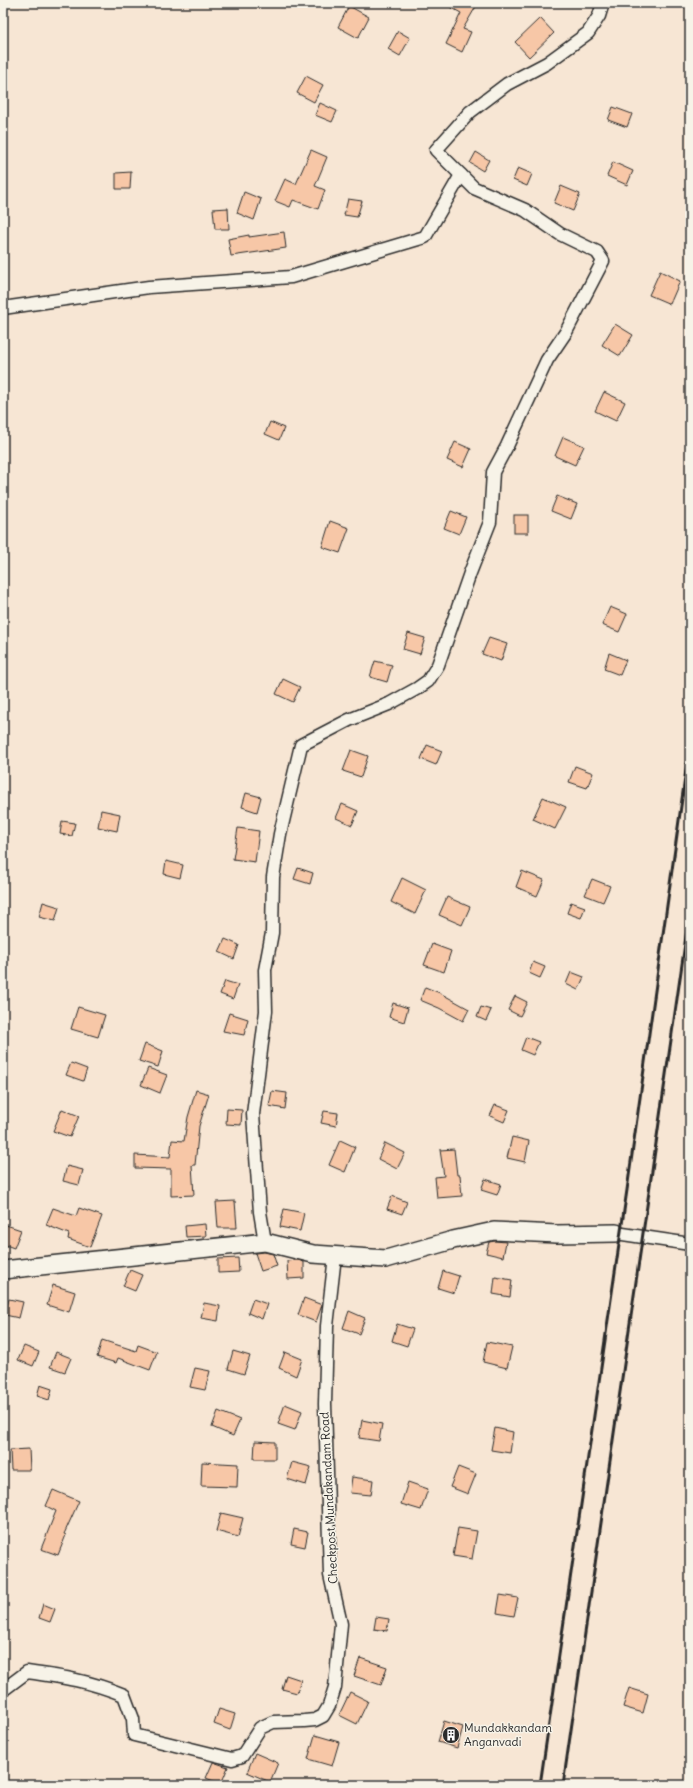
<svg xmlns="http://www.w3.org/2000/svg" width="693" height="1788" viewBox="0 0 693 1788" font-family="Delius,sans-serif">
  <style>
    .building { fill: #f7c7a7; stroke: #2b2b2b }
    .lines { fill: none; stroke-linecap: round; stroke-linejoin: round }
    .street-casing { stroke: #2b2b2b; stroke-width: 15 }
    .secondary-casing { stroke: #2b2b2b; stroke-width: 20 }
    .street { stroke: #f7f3e8; stroke-width: 12 }
    .secondary { stroke: #f7f3e8; stroke-width: 17 }
    .rail { stroke: #2b2b2b; stroke-width: 3 }
    .labels { text-anchor: middle; stroke-width: 3; stroke-linejoin: round; paint-order: stroke }
    .street-label { font-size: 12px; fill: #2b2b2b; stroke: #f7f3e8 }
    .poi-label { font-size: 12px; fill: #2b2b2b; stroke: #f7f3e8; text-anchor: start }
  </style>
  <rect width="100%" height="100%" fill="#f7e6d4"/>
  <filter id="ink" filterUnits="userSpaceOnUse"><feTurbulence type="fractalNoise" baseFrequency=".025" numOctaves="2"/><feDisplacementMap in="SourceGraphic" scale="8" xChannelSelector="R" yChannelSelector="G"/><feConvolveMatrix kernelMatrix="1 2 1 2 8 2 1 2 1" color-interpolation-filters="sRGB"/></filter>
  <g filter="url(#ink)">
    <!-- building -->
    <g class="building">
      <path d="M443 3H478L463 29 471 32 462 52 446 44 461 13Z"/>
      <path d="M349 6 369 17 358 38 338 27Z"/>
      <path d="M540 18 554 33 529 57 515 42Z"/>
      <path d="M398 31 410 38 400 56 388 49Z"/>
      <path d="M306 76 323 85 314 102 297 93Z"/>
      <path d="M320 103 337 111 332 122 315 115Z"/>
      <path d="M613 107 632 114 627 127 608 120Z"/>
      <path d="M311 150 327 157 315 186 325 190 318 209 293 200 290 207 275 201 285 179 296 184Z"/>
      <path d="M476 152 489 160 483 171 470 163Z"/>
      <path d="M613 162 633 171 627 185 607 176Z"/>
      <path d="M518 168 532 174 527 186 513 180Z"/>
      <path d="M131 172 130 189H116V173Z"/>
      <path d="M561 186 580 194 573 211 554 203Z"/>
      <path d="M244 192 261 199 254 220 237 213Z"/>
      <path d="M348 199 362 201 357 217 344 215Z"/>
      <path d="M228 208 229 229H215L213 209Z"/>
      <path d="M284 232 286 248 231 256 228 239 249 235V237Z"/>
      <path d="M660 271 680 281 670 304 649 295Z"/>
      <path d="M615 324 633 335 620 356 602 345Z"/>
      <path d="M604 392 625 402 616 421 595 411Z"/>
      <path d="M270 422 284 428 279 440 265 434Z"/>
      <path d="M563 437 584 446 575 465 555 456Z"/>
      <path d="M455 442 471 449 463 467 447 460Z"/>
      <path d="M557 496 577 504 571 519 551 511Z"/>
      <path d="M451 511 466 517 459 534 444 528Z"/>
      <rect x="514" y="515" width="14" height="18"/>
      <path d="M330 521 349 528 340 553 322 547Z"/>
      <path d="M610 607 627 614 619 632 602 625Z"/>
      <path d="M408 633 425 638 420 654 403 649Z"/>
      <path d="M489 638 507 644 501 661 482 654Z"/>
      <path d="M609 653 626 660 620 675 604 669Z"/>
      <path d="M375 661 392 665 387 682 370 677Z"/>
      <path d="M283 679 300 687 293 702 276 694Z"/>
      <path d="M427 745 442 751 436 765 421 759Z"/>
      <path d="M351 750 368 756 361 777 343 771Z"/>
      <path d="M575 766 593 773 587 788 569 782Z"/>
      <path d="M246 793 261 797 257 812 242 807Z"/>
      <path d="M543 797 566 807 555 829 533 819Z"/>
      <path d="M342 804 358 811 352 825 336 818Z"/>
      <path d="M101 810 120 814 117 831 98 827Z"/>
      <path d="M62 821 75 823 72 836 60 834Z"/>
      <path d="M238 828 259 831 255 862 233 859Z"/>
      <path d="M166 861 183 865 180 878 164 874Z"/>
      <path d="M298 868 313 873 310 884 294 879Z"/>
      <path d="M522 871 544 880 537 896 516 887Z"/>
      <path d="M402 878 426 890 415 914 391 902Z"/>
      <path d="M592 879 610 886 603 902 585 895Z"/>
      <path d="M447 897 470 907 462 925 439 915Z"/>
      <path d="M43 902 59 907 55 921 39 917Z"/>
      <path d="M571 902 585 907 581 918 567 913Z"/>
      <path d="M225 939 239 945 234 959 219 952Z"/>
      <path d="M432 944 451 951 444 972 424 965Z"/>
      <path d="M533 962 545 967 540 978 529 973Z"/>
      <path d="M571 972 584 977 578 990 566 984Z"/>
      <path d="M225 981 238 985 233 999 220 994Z"/>
      <path d="M425 987 440 993 469 1009 463 1021 439 1008 420 1000Z"/>
      <path d="M515 996 527 1002 520 1016 508 1010Z"/>
      <path d="M393 1003 408 1008 404 1022 389 1017Z"/>
      <path d="M78 1007 105 1015 98 1037 71 1029Z"/>
      <path d="M481 1007 491 1010 486 1021 477 1017Z"/>
      <path d="M229 1013 248 1019 244 1035 223 1031Z"/>
      <path d="M526 1037 539 1042 533 1055 521 1050Z"/>
      <path d="M145 1044 163 1051 158 1067 139 1061Z"/>
      <path d="M71 1063 87 1069 83 1081 66 1075Z"/>
      <path d="M148 1068 167 1075 160 1093 141 1085Z"/>
      <path d="M196 1090 209 1094 199 1126 195 1165H192L194 1195 171 1196V1169L135 1168V1155L170 1157 172 1140 184 1141 188 1117Z"/>
      <path d="M272 1091 287 1093 285 1109 269 1106Z"/>
      <path d="M495 1105 509 1110 504 1122 490 1116Z"/>
      <path d="M62 1109 79 1116 70 1137 53 1131Z"/>
      <path d="M227 1109 242 1110 241 1125 226 1124Z"/>
      <path d="M324 1111 338 1113 336 1126 321 1123Z"/>
      <path d="M512 1137 529 1141 525 1162 507 1158Z"/>
      <path d="M340 1140 355 1147 345 1172 329 1165Z"/>
      <path d="M385 1143 405 1153 397 1169 378 1159Z"/>
      <path d="M454 1149 457 1175H460L462 1196 437 1198 435 1177 444 1176 440 1150Z"/>
      <path d="M67 1166 83 1170 79 1185 63 1181Z"/>
      <path d="M485 1179 501 1184 497 1195 481 1190Z"/>
      <path d="M392 1196 407 1202 402 1214 387 1209Z"/>
      <path d="M235 1201 237 1228H218L216 1202Z"/>
      <path d="M53 1208 76 1216 79 1208 102 1216 90 1247 68 1239 69 1234 46 1225Z"/>
      <path d="M284 1209 304 1213 300 1231 280 1227Z"/>
      <path d="M3 1224 21 1230 14 1248 3 1244Z"/>
      <path d="M205 1224 206 1236 186 1237 185 1226Z"/>
      <path d="M495 1241 506 1242 503 1257 486 1253 489 1242Z"/>
      <path d="M264 1252 273 1254 277 1266 261 1271 255 1253Z"/>
      <path d="M238 1258 239 1272 218 1273V1259Z"/>
      <path d="M298 1260 304 1262V1278L288 1279 287 1261Z"/>
      <path d="M130 1270 142 1275 135 1291 123 1286Z"/>
      <path d="M443 1271 459 1276 454 1293 438 1288Z"/>
      <path d="M495 1277 512 1280 510 1297 493 1294Z"/>
      <path d="M53 1285 75 1292 69 1312 47 1305Z"/>
      <path d="M304 1298 322 1305 316 1322 298 1315Z"/>
      <path d="M9 1299 23 1302 19 1318 5 1315Z"/>
      <path d="M253 1299 267 1304 262 1319 248 1313Z"/>
      <path d="M204 1303 220 1306 218 1321 201 1318Z"/>
      <path d="M349 1311 365 1318 359 1334 343 1328Z"/>
      <path d="M397 1324 413 1329 407 1346 392 1341Z"/>
      <path d="M102 1340 136 1351 138 1345 157 1352 150 1370 118 1358 116 1363 97 1357Z"/>
      <path d="M487 1342 512 1347 507 1368 483 1362Z"/>
      <path d="M24 1346 39 1352 33 1366 18 1360Z"/>
      <path d="M233 1351 250 1356 244 1374 228 1369Z"/>
      <path d="M56 1352 71 1358 65 1372 50 1367Z"/>
      <path d="M285 1352 302 1359 296 1376 279 1368Z"/>
      <path d="M195 1368 210 1371 205 1390 190 1387Z"/>
      <path d="M40 1385 52 1389 49 1400 37 1396Z"/>
      <path d="M285 1404 302 1411 295 1430 278 1424Z"/>
      <path d="M218 1411 240 1420 233 1436 212 1427Z"/>
      <path d="M362 1420 382 1424 379 1441 359 1438Z"/>
      <path d="M495 1428 513 1432 510 1453 491 1450Z"/>
      <path d="M255 1441 275 1442V1459H254Z"/>
      <path d="M29 1449 30 1470H11L10 1450Z"/>
      <path d="M202 1462 238 1464 237 1487 201 1486Z"/>
      <path d="M292 1462 311 1467 306 1485 287 1479Z"/>
      <path d="M458 1467 476 1474 468 1494 450 1487Z"/>
      <path d="M352 1477 373 1480 371 1495 350 1493Z"/>
      <path d="M408 1482 428 1489 421 1510 401 1504Z"/>
      <path d="M53 1490 79 1501 64 1534 66 1535 58 1555 41 1549 56 1511 46 1506Z"/>
      <path d="M221 1513 243 1518 238 1537 216 1531Z"/>
      <path d="M458 1528 477 1531 472 1559 453 1556Z"/>
      <path d="M294 1529 308 1532 305 1547 291 1544Z"/>
      <path d="M500 1595 518 1598 514 1616 497 1613Z"/>
      <path d="M43 1604 55 1609 50 1622 39 1618Z"/>
      <path d="M376 1617 389 1619 387 1631 374 1629Z"/>
      <path d="M360 1658 387 1667 381 1685 354 1676Z"/>
      <path d="M286 1675 301 1680 297 1693 282 1689Z"/>
      <path d="M629 1688 648 1694 643 1713 623 1707Z"/>
      <path d="M350 1692 368 1701 357 1724 339 1715Z"/>
      <path d="M219 1709 235 1714 230 1730 214 1724Z"/>
      <path d="M444 1721 463 1727 457 1748 438 1742Z"/>
      <path d="M315 1735 339 1742 332 1766 308 1759Z"/>
      <path d="M255 1753 278 1763 270 1782 247 1772Z"/>
      <path d="M213 1762 228 1767 221 1784 206 1778Z"/>
    </g>
    <g class="lines">
      <defs>
        <g id="street">
          <path d="M3 308 149 287 291 277 425 237 461 175"/>
          <path d="M616 1233 690 1244"/>
          <path d="M265 1242 260 1212 253 1114 266 1011 265 970 272 933 273 877 280 834 301 745 349 720 389 704 418 688 428 681 438 665 470 573 490 522 493 472 507 446 547 360 566 332 603 261 597 252 560 234 525 210 474 188 436 150 470 112 507 84 547 63 588 33 599 16 603 3"/>
          <path d="M3 1690 27 1672C63 1677 90 1681 124 1695L133 1719 134 1735 232 1759 242 1756 260 1728 273 1722 304 1721 315 1720 323 1716 329 1706 335 1687 341 1624 330 1575 325 1404 327 1326 335 1256"/>
        </g>
        <path id="secondary" d="M3 1270 265 1242 313 1254 386 1259 453 1240 494 1231 557 1234 616 1233"/>
      </defs>
      <!-- street casing -->
      <use href="#street" class="street-casing"/>
      <!-- secondary casing -->
      <use href="#secondary" class="secondary-casing"/>
      <!-- street -->
      <use href="#street" class="street"/>
      <!-- secondary -->
      <use href="#secondary" class="secondary"/>
      <!-- rail -->
      <g class="rail">
        <path d="M540 1785 627 1190 690 742"/>
        <path d="M563 1785 690 909"/>
      </g>
    </g>
  </g>
  <!-- icons -->
  <defs>
    <symbol id="building-disc" viewBox="-11 -11 22 22"><circle r="9.5" fill="#2b2b2b" stroke="#f7f3e8"/><path d="M-4-6H4V6H1V3H-1V6H-4ZM-2.5-4.3h1.7v1.8h-1.7ZM.8-4.3h1.7v1.8H.8ZM-2.5-1h1.7V.8h-1.7ZM.8-1h1.7V.8H.8Z" fill="#fff"/></symbol>
  </defs>
  <g fill-rule="evenodd">
    <use href="#building-disc" x="441" y="1725" width="20" height="20"/>
  </g>
  <g class="labels">
    <!-- street labels -->
    <g class="street-label">
      <text transform="translate(329 1498) rotate(-93)" y="4">Checkpost Mundakandam Road</text>
    </g>
    <!-- poi labels -->
    <g class="poi-label">
      <text x="464" y="1732">Mundakkandam<tspan x="464" dy="14">Anganvadi</tspan></text>
    </g>
  </g>
  <!-- margin -->
  <rect width="693" height="1788" fill="none" stroke="#f7f3e8" stroke-width="16"/>
  <rect x="8" y="8" width="677" height="1772" fill="none" stroke="#2b2b2b" stroke-width="1.5" filter="url(#ink)"/>
</svg>
